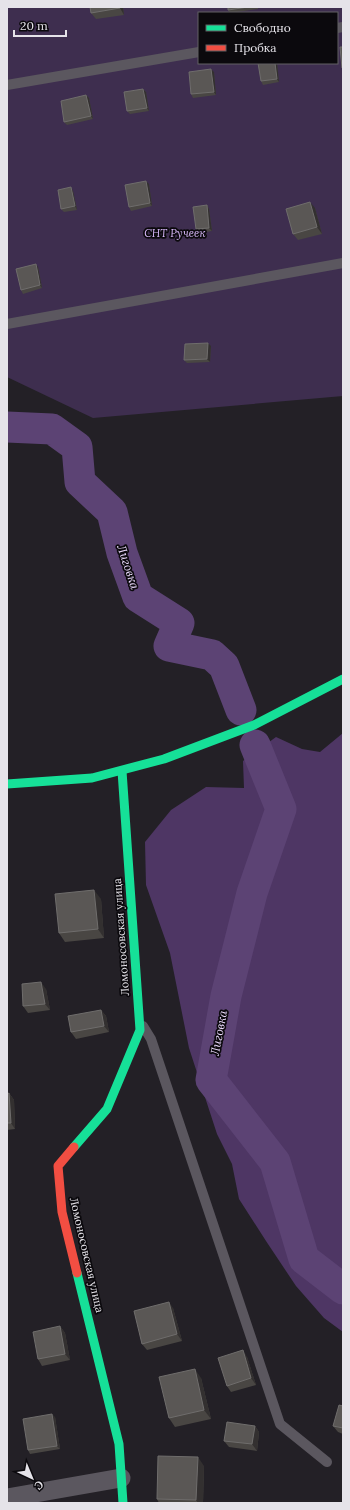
<svg xmlns="http://www.w3.org/2000/svg" width="350" height="1510" viewBox="0 0 350 1510" font-family="Lora,serif">
  <style>
    .green { fill: #3e2e4f; fill-rule: evenodd }
    .forest { fill: #4e3664 }
    .lines { fill: none; stroke-linecap: round; stroke-linejoin: round }
    .river { stroke: #5c4374; stroke-width: 31 }
    .lane { stroke: #5b575f; stroke-width: 10 }
    .street { stroke: #5b575f; stroke-width: 19 }
    .fast { stroke: #16e098; stroke-width: 9 }
    .jam { stroke: #f24e42; stroke-width: 9 }
    .wall { fill: #494643 }
    .shaded-wall { fill: #333030 }
    .building { fill: #5a5755; stroke: #6f6d6c }
    .labels { text-anchor: middle; stroke-width: 3.5; stroke-linejoin: round; paint-order: stroke }
    .park-label { font-size: 11px; font-style: italic; fill: #d9b9fb; stroke: #0b090d }
    .street-label { font-size: 11px; fill: #e5e3e9; stroke: #0b090d }
    .water-label { font-size: 12px; font-style: italic; fill: #eadafc; stroke: #0b090d }
  </style>
  <rect width="100%" height="100%" fill="#232026"/>
  <!-- green -->
  <path class="green" d="M7 7H343V396L93 418 7 377ZM199 13H337V63H199Z"/>
  <!-- forest -->
  <path class="forest" d="M343 733V1332L324 1318 296 1286 266 1241 239 1199 232 1164 217 1134 189 1048 170 953 146 885 145 842 171 810 206 787 244 788 243 761 276 737 302 749 320 752Z"/>
  <g class="lines">
    <!-- river -->
    <g class="river">
      <path d="M7 427 52 429 77 447 80 482 112 512 122 553 138 597 179 623 169 646 212 655 224 666 241 710"/>
      <path d="M255 745 281 809 252 893 226 996 211 1080 275 1162 304 1259 343 1289"/>
    </g>
    <!-- lane -->
    <g class="lane">
      <path d="M337 28 343 27"/>
      <path d="M7 85 199 52"/>
      <path d="M7 324 343 263"/>
      <path d="M143 1026 151 1039 280 1424 327 1462"/>
    </g>
    <!-- street -->
    <path class="street" d="M7 1498 121 1478"/>
    <!-- fast -->
    <g class="fast">
      <path d="M7 784 92 778 164 759 254 725 343 679"/>
      <path d="M74 1147 107 1109 140 1030 122 771"/>
      <path d="M77 1273 119 1444 123 1503"/>
    </g>
    <!-- jam -->
    <path class="jam" d="M74 1147 58 1166 62 1212 77 1273"/>
  </g>
  <!-- wall -->
  <g class="wall">
    <path d="M90 7H123L124 15 96 19 91 13Z"/>
    <path d="M228 7H258V9L230 13 228 10Z"/>
    <path d="M258 63H277L279 82 263 85 261 81Z"/>
    <path d="M214 72 216 95 193 98 191 94Z"/>
    <path d="M143 89 146 92 149 111 130 114 127 111Z"/>
    <path d="M86 95 89 98 93 119 67 125 64 122Z"/>
    <path d="M149 184 152 206 131 211 129 207Z"/>
    <path d="M73 191 77 210 64 212 61 209Z"/>
    <path d="M207 205 209 209 212 231 198 233 196 229Z"/>
    <path d="M315 208 322 234 298 240 293 234Z"/>
    <path d="M38 267 42 288 23 294 21 290Z"/>
    <path d="M211 346 210 362 187 363 184 360Z"/>
    <path d="M101 899 104 938 65 942 59 933Z"/>
    <path d="M46 989 50 1010 28 1013 23 1006Z"/>
    <path d="M101 1010 106 1016 109 1032 76 1039 71 1032Z"/>
    <path d="M9 1093 14 1100 15 1129 7 1130V1094Z"/>
    <path d="M173 1308 182 1341 147 1350 142 1344Z"/>
    <path d="M60 1326 65 1333 70 1360 42 1366 38 1359Z"/>
    <path d="M247 1357 256 1385 231 1392 227 1386Z"/>
    <path d="M201 1378 211 1419 175 1427 169 1418Z"/>
    <path d="M343 1406V1434L338 1432 333 1426Z"/>
    <path d="M55 1417 60 1449 30 1454 28 1450Z"/>
    <path d="M255 1426 259 1432 257 1451 229 1447 224 1441Z"/>
    <path d="M204 1466 203 1503H159L157 1499Z"/>
  </g>
  <!-- shaded-wall -->
  <g class="shaded-wall">
    <path d="M120 7H123L124 15 120 8Z"/>
    <path d="M275 63H277L279 82 277 79Z"/>
    <path d="M211 69 214 72 216 95 214 92Z"/>
    <path d="M143 89 146 92 149 111 147 108Z"/>
    <path d="M86 95 89 98 93 119 91 116Z"/>
    <path d="M146 181 149 184 152 206 150 203Z"/>
    <path d="M71 187 73 191 77 210 75 206Z"/>
    <path d="M310 202 315 208 322 234 317 227Z"/>
    <path d="M207 205 209 209 212 231 209 228Z"/>
    <path d="M36 264 38 267 42 288 40 285Z"/>
    <path d="M208 343 211 346 210 362 207 359Z"/>
    <path d="M94 890 101 899 104 938 98 929Z"/>
    <path d="M41 982 46 989 50 1010 45 1004Z"/>
    <path d="M101 1010 106 1016 109 1032 104 1026Z"/>
    <path d="M9 1093 14 1100 15 1129 11 1123Z"/>
    <path d="M169 1302 173 1308 182 1341 177 1334Z"/>
    <path d="M60 1326 65 1333 70 1360 65 1354Z"/>
    <path d="M243 1350 247 1357 256 1385 251 1378Z"/>
    <path d="M195 1369 201 1378 211 1419 204 1410Z"/>
    <path d="M52 1414 55 1417 60 1449 57 1446Z"/>
    <path d="M255 1426 259 1432 257 1451 252 1444Z"/>
    <path d="M198 1457 204 1466 203 1503H198L196 1500Z"/>
  </g>
  <!-- building -->
  <g class="building">
    <path d="M90 7H120V8L91 13Z"/>
    <path d="M228 7H248L228 10Z"/>
    <path d="M340 47H343V68H342Z"/>
    <path d="M258 63H275L277 79 261 81Z"/>
    <path d="M211 69 214 92 191 94 189 72Z"/>
    <path d="M143 89 147 108 127 111 124 92Z"/>
    <path d="M86 95 91 116 64 122 61 101Z"/>
    <path d="M146 181 150 203 129 207 125 185Z"/>
    <path d="M71 187 75 206 61 209 58 190Z"/>
    <path d="M310 202 317 227 293 234 286 209Z"/>
    <path d="M207 205 209 228 196 229 193 207Z"/>
    <path d="M36 264 40 285 21 290 16 269Z"/>
    <path d="M208 343 207 359 184 360 185 344Z"/>
    <path d="M94 890 98 929 59 933 55 894Z"/>
    <path d="M41 982 45 1004 23 1006 22 984Z"/>
    <path d="M101 1010 104 1026 71 1032 68 1016Z"/>
    <path d="M9 1093 11 1123H7V1094Z"/>
    <path d="M169 1302 177 1334 142 1344 134 1311Z"/>
    <path d="M60 1326 65 1354 38 1359 33 1332Z"/>
    <path d="M243 1350 251 1378 227 1386 218 1358Z"/>
    <path d="M195 1369 204 1410 169 1418 159 1377Z"/>
    <path d="M339 1405 343 1406V1428L333 1426Z"/>
    <path d="M52 1414 57 1446 28 1450 23 1419Z"/>
    <path d="M227 1422 255 1426 252 1444 224 1441Z"/>
    <path d="M158 1456 198 1457 196 1500 157 1499Z"/>
  </g>
  <g class="labels">
    <!-- park labels -->
    <g class="park-label">
      <text x="175" y="237">СНТ Ручеек</text>
    </g>
    <!-- street labels -->
    <g class="street-label">
      <text transform="translate(121 937) rotate(-94)" y="4">Ломоносовская улица</text>
      <text transform="translate(87 1255) rotate(77)" y="4">Ломоносовская улица</text>
    </g>
    <!-- water labels -->
    <g class="water-label">
      <text transform="translate(128 567) rotate(72)" y="4">Лиговка</text>
      <text transform="translate(219 1033) rotate(-79)" y="4">Лиговка</text>
    </g>
  </g>
  <!-- border -->
  <rect width="350" height="1510" fill="none" stroke="#e5e3e9" stroke-width="16"/>
  <!-- legend -->
  <rect x="198" y="12" width="140" height="52" fill="#0b090d" stroke="#626065"/>
  <rect x="206" y="25" width="20" height="6" fill="#16e098" stroke="#626065"/>
  <text x="234" y="32" font-size="12" fill="#e5e3e9">Свободно</text>
  <rect x="206" y="45" width="20" height="6" fill="#f24e42" stroke="#626065"/>
  <text x="234" y="52" font-size="12" fill="#e5e3e9">Пробка</text>
  <!-- north arrow -->
  <g transform="translate(32 1478) rotate(136)" stroke="#0b090d" stroke-width="3" paint-order="stroke">
  <path d="M0-3L7 15L0 10L-7 15Z" fill="#e5e3e9"/>
  <text y="-6" font-size="11" font-weight="bold" text-anchor="middle" fill="#e5e3e9">С</text>
  </g>
  <!-- scale -->
  <path d="M14 30v6h52v-6" fill="none" stroke="#e5e3e9" stroke-width="2"/>
  <text x="20" y="30" font-size="12" fill="#e5e3e9" stroke="#0b090d" stroke-width="3" paint-order="stroke">20 m</text>
</svg>
